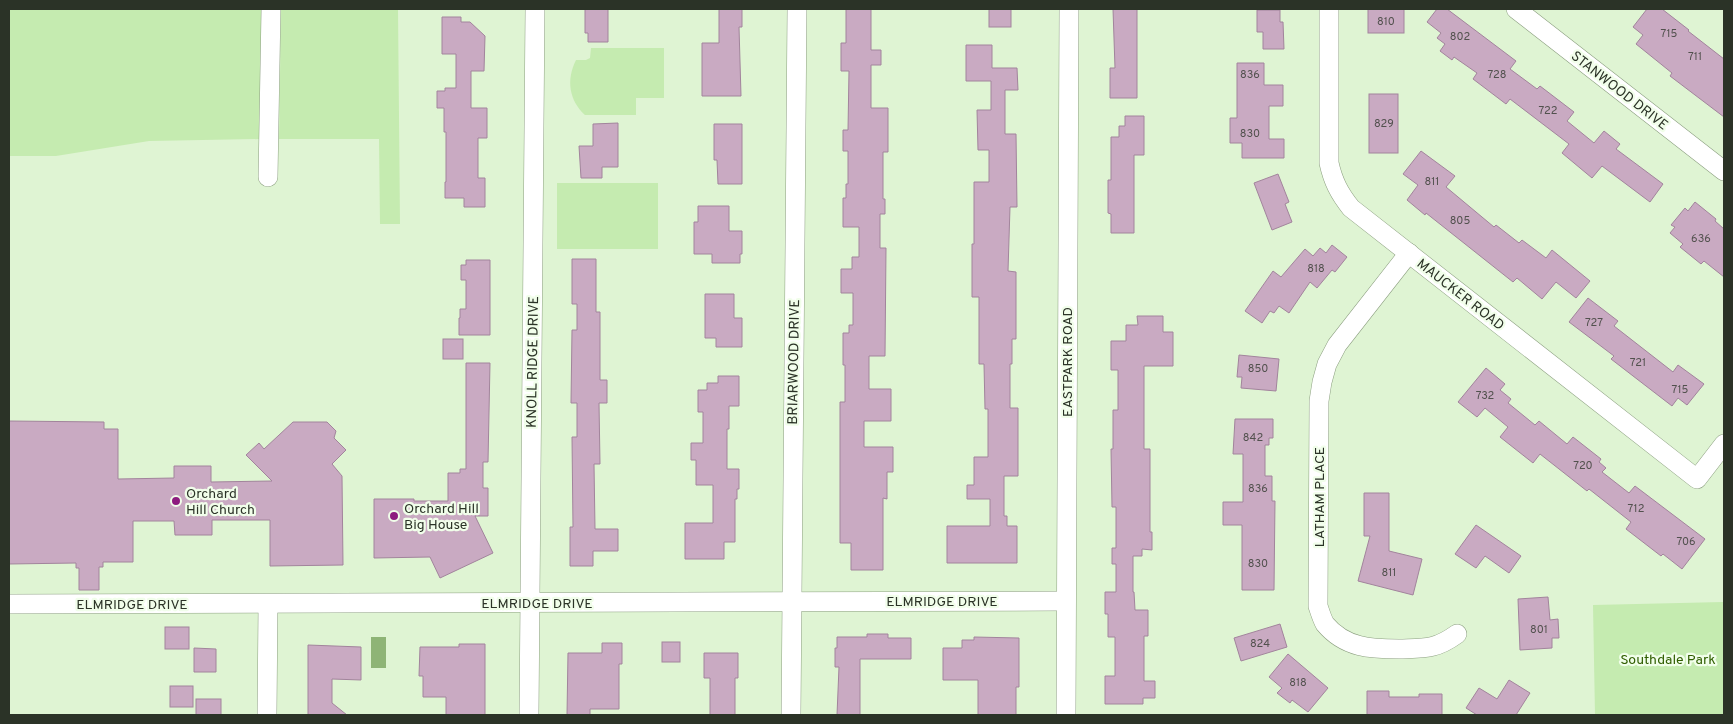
<svg xmlns="http://www.w3.org/2000/svg" width="1733" height="724" viewBox="0 0 1733 724" font-family="Overpass,sans-serif">
  <style>
    .green { fill: #c5ebb0 }
    .water { fill: #8eb476 }
    .building { fill: #c9aac2; stroke: #a2849c }
    .lines { fill: none; stroke-linecap: round; stroke-linejoin: round }
    .minor-casing { stroke: #8c9f80; stroke-width: 20 }
    .minor { stroke: #fff; stroke-width: 19 }
    .poi-dot { fill: #8d1c7f; stroke: #f1feea; stroke-width: 2 }
    .labels { text-anchor: middle; stroke-width: 4.5; stroke-linejoin: round; paint-order: stroke }
    .number-label { font-size: 11px; fill: #52514e }
    .street-label { font-size: 14px; fill: #2b3327; stroke: #f1feea }
    .poi-label { font-size: 14px; fill: #2b3327; stroke: #f1feea; text-anchor: start }
    .park-label { font-size: 14px; fill: #305e00; stroke: #f1feea }
  </style>
  <rect width="100%" height="100%" fill="#dff4d3"/>
  <!-- green -->
  <g class="green">
    <path d="M9 9H262L261 139 149 141 56 156H9Z"/>
    <path d="M281 9H398L400 224H380L379 139H279Z"/>
    <path d="M591 48H664V98H636V115H585C569 100 566 80 576 60H586L590 58Z"/>
    <rect x="557" y="183" width="101" height="66"/>
    <path d="M1723 602 1724 715H1595L1593 605Z"/>
  </g>
  <!-- water -->
  <rect class="water" x="371" y="637" width="15" height="31"/>
  <!-- building -->
  <g class="building">
    <path d="M585 9H608V42H588V33H585Z"/>
    <path d="M719 9H742V27H739L741 96H702V43H719Z"/>
    <path d="M846 9H871V50H881V65H871V108H888V152H883V199H885V214H880V248H886L885 356H869V389H891V421H864V447H893V472H887V499L883 498V570H851V543H840V402H845V365H843V333H849V325H853V293H841V269H852V257H859V227H843V198H846V184H848V151H843V130H848L849 71H841V43H846Z"/>
    <rect x="989" y="9" width="22" height="18"/>
    <path d="M1113 9H1137V98H1110V68H1115Z"/>
    <rect x="1368" y="9" width="36" height="24"/>
    <path d="M1437 9H1447L1516 61 1510 69 1537 89 1540 86 1574 112 1567 121 1594 143 1604 131 1620 144 1616 149 1663 184 1650 202 1602 166 1592 178 1562 153 1569 144 1510 99 1506 104 1473 79 1477 73 1454 57 1452 60 1440 51 1445 44 1437 38 1441 33 1427 22Z"/>
    <path d="M1647 9H1662L1689 30 1688 31 1724 59V117L1670 76 1672 73 1636 44 1643 35 1633 27Z"/>
    <path d="M1257 10H1280V22H1283L1284 49H1263V32H1257Z"/>
    <path d="M442 17H461V22H470L485 36 484 71H471V108H487V138H478V178H485V207H464V198H445V182H446V132H444V108H437V91H445V88H456V54H442Z"/>
    <path d="M966 45H992V68H1017L1018 90H1005V134H1016L1017 207H1010L1008 271 1016 272V339H1012V364H1010V408H1018V476H1004V516H1007V526H1017V563H947V526H990V499H967V485H974V457H988V409H985L984 364H979V297H972V244H974V182H989V150H978L977 110H991V81H966Z"/>
    <path d="M1237 63H1264V85H1283V106H1269V139H1284V158H1242V143H1230V118H1237Z"/>
    <rect x="1369" y="94" width="29" height="59"/>
    <path d="M1125 116H1144V155H1134V233H1111V214L1108 213V180H1111V137H1119V126H1125Z"/>
    <path d="M618 123V167H602V178H581L579 146H593V124Z"/>
    <path d="M714 124H742V184H718L717 160H714Z"/>
    <path d="M1421 151 1455 176 1446 187 1494 227 1496 225 1519 243 1522 240 1546 258 1552 250 1590 281 1576 298 1556 282 1542 299 1517 278 1513 282 1426 213 1425 215 1407 200 1418 185 1403 174Z"/>
    <path d="M1278 174 1289 202 1285 204 1292 222 1272 230 1254 183Z"/>
    <path d="M1695 202 1716 219 1715 221 1724 229V277L1704 261 1701 264 1680 247 1683 244 1670 233 1675 227 1671 225 1685 208 1688 211Z"/>
    <path d="M698 206H729V231H742V254H740V263H712V254H694V222H698Z"/>
    <path d="M1332 245 1347 257 1335 272 1332 270 1317 288 1310 282 1289 313 1279 306 1274 313 1270 311 1262 323 1245 311 1273 271 1281 277 1305 249 1313 256 1320 248 1326 253Z"/>
    <path d="M572 259H596V312H600V380H607V403H599L600 464H594L595 529H618V551H593V566H570V527H573L572 437H577V403H571L572 330H577V304H572Z"/>
    <path d="M466 260H490V335H459V318H460V309H466V280H461V265H466Z"/>
    <path d="M705 294H734V318H742V347H716V338H705Z"/>
    <path d="M1588 298 1618 321 1614 326 1673 372 1678 365 1704 384 1687 405 1678 398 1672 406 1611 359 1614 356 1569 322Z"/>
    <path d="M1137 316H1163V332H1173V366H1144V449H1150V532H1152V550L1142 549V556H1133V592H1134L1135 610H1148V636H1144V681H1155V698H1143V704H1105V676H1115V637H1108V614H1105V592H1116V564H1112V548H1116V507H1112L1111 449H1113V410H1118V370H1111V341H1126V325H1138Z"/>
    <rect x="443" y="339" width="20" height="20"/>
    <path d="M1239 355 1279 359 1276 391 1241 388 1242 377H1237Z"/>
    <path d="M466 363H490L488 462H483V488H488V516H475L493 553 440 578 430 557 374 558V499H414V501H448V473H460V469H466Z"/>
    <path d="M1486 368 1505 384 1500 390 1511 399 1508 403 1535 425 1539 421 1567 444 1573 437 1601 459 1599 462 1606 468 1602 472 1629 493 1635 486 1705 539 1682 569 1663 554 1661 556 1626 529 1631 522 1589 489 1587 491 1540 454 1533 463 1500 437 1508 427 1485 408 1477 417 1458 402Z"/>
    <path d="M718 376H739V406H729V429H727V469H739V489H737V499H735V542H724V559H685V523H713V485H696V460H691V443H703V412H698V390H707V383H718Z"/>
    <path d="M1235 419H1273V438H1269V445H1265V476H1272V501H1275L1274 590H1242V525H1223V502H1243V454H1233Z"/>
    <path d="M9 421 104 422V429H118V479L174 478V466H211V482L272 481 246 455 259 443 264 449 293 422H327L336 431 334 438 346 450 332 464 342 476 343 565 270 566V520H212V535H175L174 521H133V562H103V567H99V590H79V568H76V563L9 564Z"/>
    <path d="M1364 493H1389V551L1422 559 1413 595 1358 581 1370 536H1364Z"/>
    <path d="M1476 525 1521 556 1509 573 1485 556 1476 568 1455 554Z"/>
    <path d="M1548 597 1550 620 1558 619 1559 638H1552V648L1520 650 1518 599Z"/>
    <path d="M1280 624 1287 647 1241 661 1234 638Z"/>
    <rect x="165" y="627" width="24" height="22"/>
    <path d="M867 634H888V638H911V659H860V715H837L839 667H835V648H837V637H867Z"/>
    <path d="M974 637 1019 638V687H1016V715H978V680H943V648H962V640H974Z"/>
    <rect x="662" y="642" width="18" height="20"/>
    <path d="M602 643H622V664H619V709H590V715H567L568 653H602Z"/>
    <path d="M459 644H485V715H446V697H423V676H419L420 647H459Z"/>
    <path d="M308 645 361 647V680L332 679V703L347 715H308Z"/>
    <path d="M194 648 216 649V672H194Z"/>
    <path d="M704 653H738V678H735V715H710V678H704Z"/>
    <path d="M1288 654 1328 688 1308 712 1292 700 1290 703 1277 693 1282 688 1269 677Z"/>
    <path d="M1509 680 1530 693 1516 715H1477L1466 708 1479 688 1497 699Z"/>
    <rect x="170" y="686" width="23" height="21"/>
    <path d="M1367 691H1389V697H1419V694H1442V715H1367Z"/>
    <rect x="196" y="699" width="25" height="16"/>
  </g>
  <g class="lines">
    <defs>
      <g id="minor">
        <path d="M1329 9V163C1333 181 1339 193 1351 208L1697 479 1724 444"/>
        <path d="M1516 9 1724 171"/>
        <path d="M268 177 271 9"/>
        <path d="M1409 253 1337 345 1327 364 1322 382 1319 401 1318 606C1320 612 1322 619 1325 624 1345 648 1371 649 1399 649 1424 648 1435 650 1457 634"/>
        <path d="M9 604 1066 601"/>
        <path d="M267 715 268 604"/>
        <path d="M529 715 535 9"/>
        <path d="M791 715 797 9"/>
        <path d="M1066 715 1069 9"/>
      </g>
    </defs>
    <!-- minor casing -->
    <use href="#minor" class="minor-casing"/>
    <!-- minor -->
    <use href="#minor" class="minor"/>
  </g>
  <!-- markers -->
  <g class="poi-dot">
    <circle cx="176" cy="501" r="5"/>
    <circle cx="394" cy="516" r="5"/>
  </g>
  <g class="labels">
    <!-- number labels -->
    <g class="number-label">
      <text x="1386" y="25">810</text>
      <text x="1669" y="37">715</text>
      <text x="1460" y="40">802</text>
      <text x="1695" y="60">711</text>
      <text x="1250" y="78">836</text>
      <text x="1497" y="78">728</text>
      <text x="1548" y="114">722</text>
      <text x="1384" y="127">829</text>
      <text x="1250" y="137">830</text>
      <text x="1432" y="185">811</text>
      <text x="1460" y="224">805</text>
      <text x="1701" y="242">636</text>
      <text x="1316" y="272">818</text>
      <text x="1594" y="326">727</text>
      <text x="1638" y="366">721</text>
      <text x="1258" y="372">850</text>
      <text x="1680" y="393">715</text>
      <text x="1485" y="399">732</text>
      <text x="1253" y="441">842</text>
      <text x="1583" y="469">720</text>
      <text x="1258" y="492">836</text>
      <text x="1636" y="512">712</text>
      <text x="1686" y="545">706</text>
      <text x="1258" y="567">830</text>
      <text x="1389" y="576">811</text>
      <text x="1539" y="633">801</text>
      <text x="1260" y="647">824</text>
      <text x="1298" y="686">818</text>
    </g>
    <!-- street labels -->
    <g class="street-label">
      <text transform="translate(1620 90) rotate(38)" y="5">STANWOOD DRIVE</text>
      <text transform="translate(1461 294) rotate(38)" y="5">MAUCKER ROAD</text>
      <text transform="translate(532 362) rotate(-89)" y="5">KNOLL RIDGE DRIVE</text>
      <text transform="translate(793 362) rotate(-89)" y="5">BRIARWOOD DRIVE</text>
      <text transform="translate(1067 362) rotate(-90)" y="5">EASTPARK ROAD</text>
      <text transform="translate(1319 497) rotate(-90)" y="5">LATHAM PLACE</text>
      <text x="942" y="606">ELMRIDGE DRIVE</text>
      <text x="537" y="608">ELMRIDGE DRIVE</text>
      <text x="132" y="609">ELMRIDGE DRIVE</text>
    </g>
    <!-- poi labels -->
    <g class="poi-label">
      <text x="186" y="498">Orchard<tspan x="186" dy="16">Hill Church</tspan></text>
      <text x="404" y="513">Orchard Hill<tspan x="404" dy="16">Big House</tspan></text>
    </g>
    <!-- park labels -->
    <g class="park-label">
      <text x="1668" y="664">Southdale Park</text>
    </g>
  </g>
  <!-- border -->
  <rect width="1733" height="724" fill="none" stroke="#2b3327" stroke-width="20"/>
</svg>
